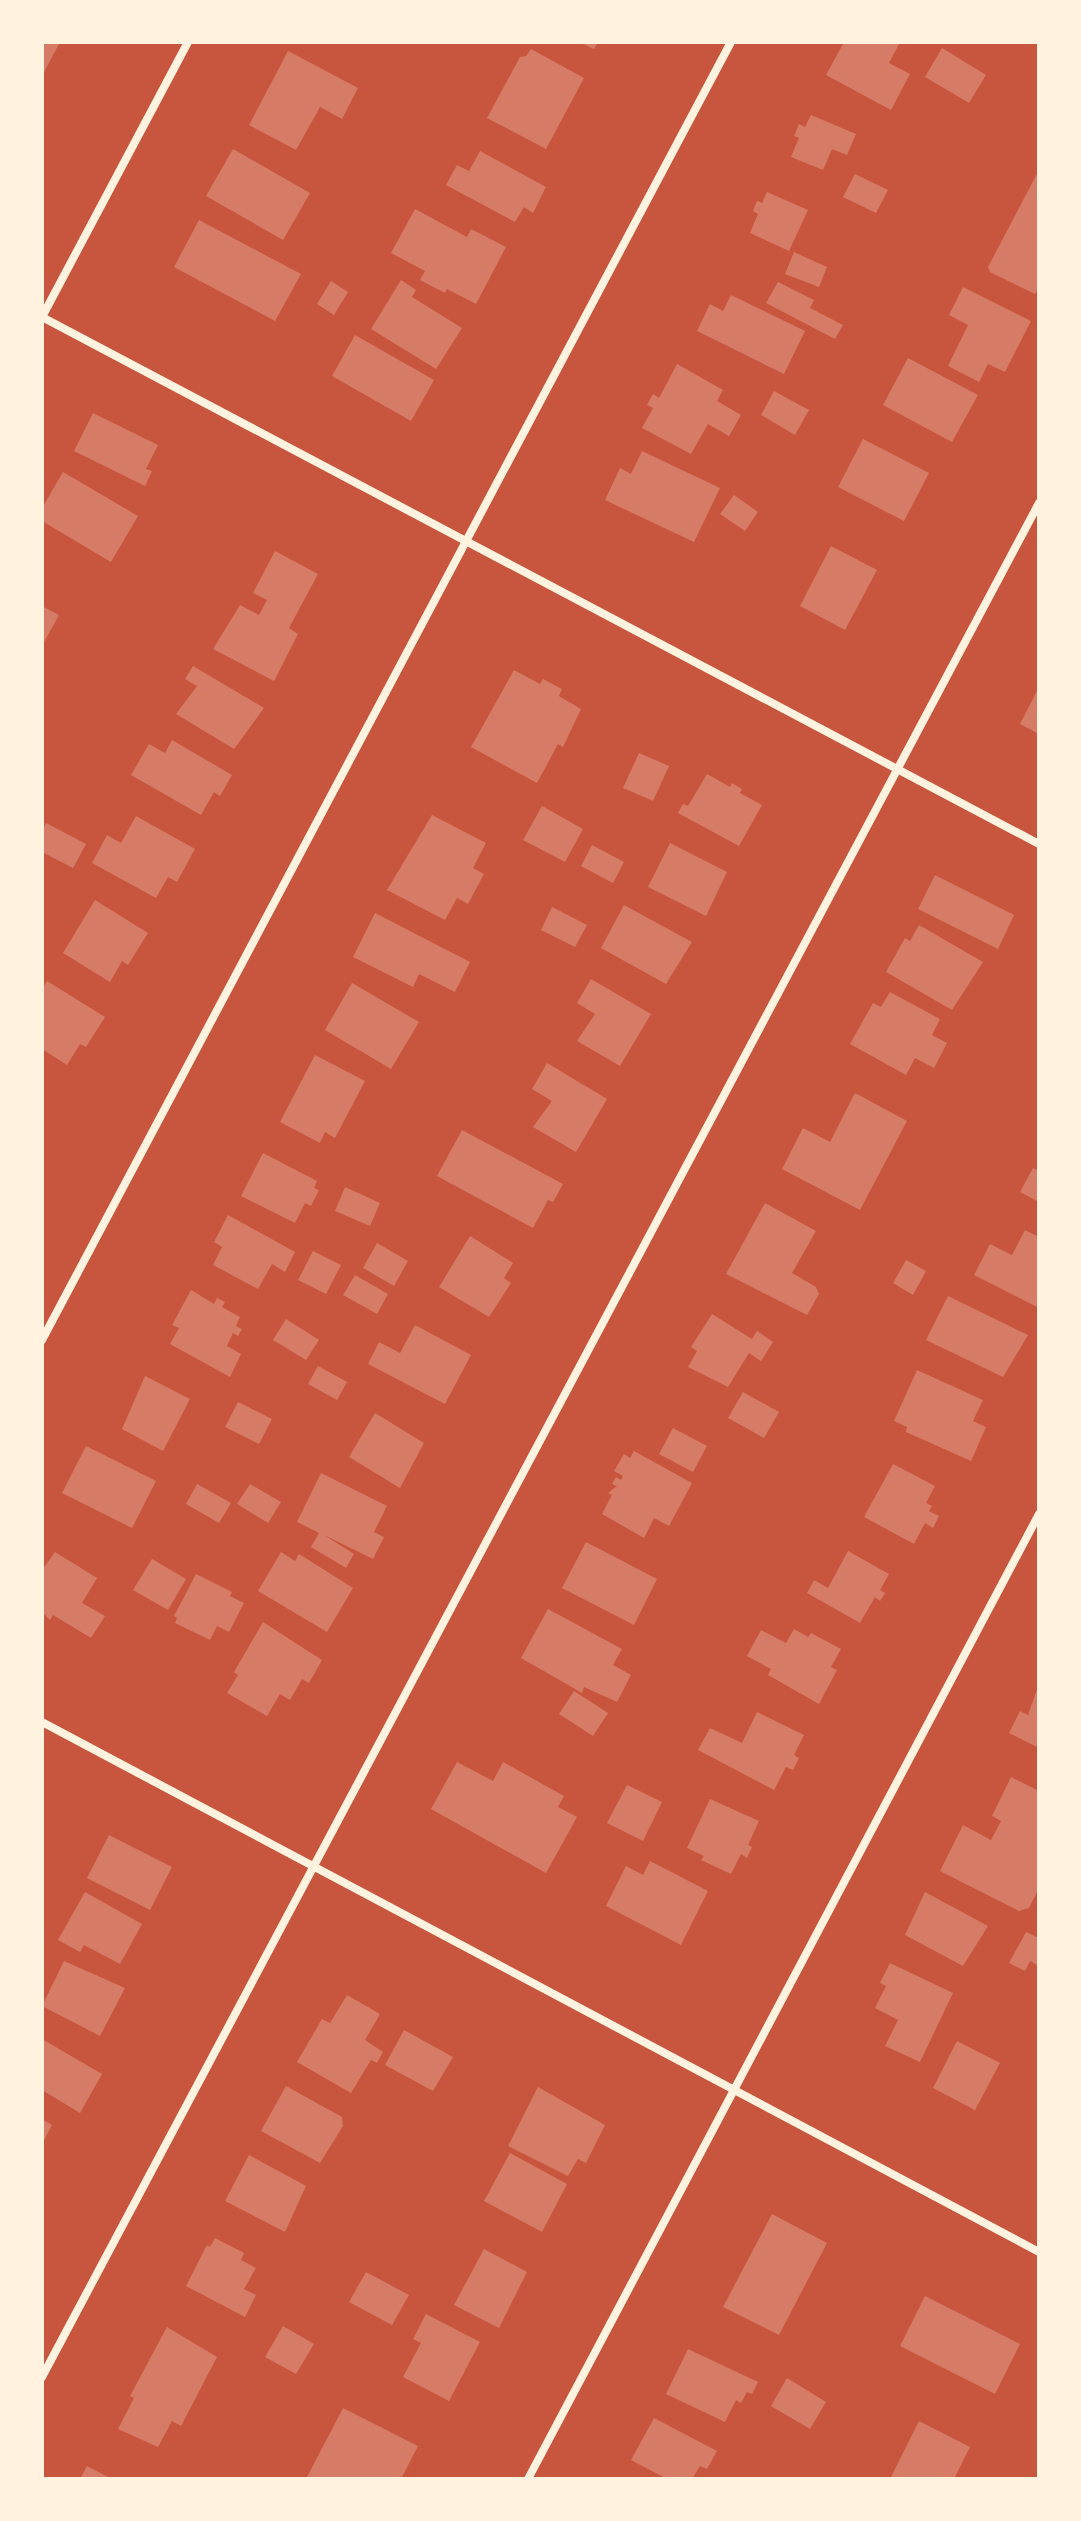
<svg xmlns="http://www.w3.org/2000/svg" width="1081" height="2521" viewBox="0 0 1081 2521" font-family="'Exo 2',sans-serif">
  <style>
    .building { fill: #d67c66 }
    .lines { fill: none; stroke-linecap: round; stroke-linejoin: round }
    .minor { stroke: #fff3e0; stroke-width: 8 }
  </style>
  <rect width="100%" height="100%" fill="#c8553d"/>
  <!-- building -->
  <g class="building">
    <path d="M42 42H60L42 76Z"/>
    <path d="M579 42H598L594 49Z"/>
    <path d="M844 42 899 44 889 63 910 74 891 110 826 75Z"/>
    <path d="M942 48 986 75 969 103 925 77Z"/>
    <path d="M531 49 584 78 546 149 487 118 520 57 526 56Z"/>
    <path d="M288 51 358 88 342 119 320 107 296 150 249 125Z"/>
    <path d="M811 115 856 134 847 155 832 149 823 170 791 157 799 138 794 136 799 124 805 127Z"/>
    <path d="M233 149 310 193 283 240 206 196Z"/>
    <path d="M480 151 546 187 533 213 524 207 515 222 446 185 457 165 469 171Z"/>
    <path d="M1039 170V287L1035 294 990 272 988 267Z"/>
    <path d="M855 174 888 190 876 213 843 197Z"/>
    <path d="M767 192 808 210 789 251 750 233 758 214 753 211 757 201 762 203Z"/>
    <path d="M415 209 467 237 471 229 506 247 476 304 447 289 445 293 420 280 425 271 391 253Z"/>
    <path d="M199 220 301 274 275 321 174 267Z"/>
    <path d="M794 252 827 267 819 287 785 274Z"/>
    <path d="M401 280 416 290 412 297 462 328 436 369 371 329Z"/>
    <path d="M331 281 348 292 334 315 317 304Z"/>
    <path d="M778 282 814 300 810 308 843 325 835 339 766 303Z"/>
    <path d="M963 287 1031 321 1005 372 988 364 979 382 948 366 968 325 949 315Z"/>
    <path d="M731 295 805 331 784 374 697 331 710 304 723 311Z"/>
    <path d="M355 335 434 380 411 421 332 376Z"/>
    <path d="M908 358 978 395 952 442 883 405Z"/>
    <path d="M677 364 723 390 717 401 741 415 729 436 708 424 691 454 642 428 653 408 647 405 653 394 659 398Z"/>
    <path d="M774 391 809 410 795 435 761 415Z"/>
    <path d="M93 413 158 445 146 469 152 471 145 486 74 451Z"/>
    <path d="M863 439 929 473 904 521 838 487Z"/>
    <path d="M642 451 720 488 694 542 605 500 620 468 631 474Z"/>
    <path d="M63 472 138 516 111 562 42 521V508Z"/>
    <path d="M734 495 758 512 745 531 720 514Z"/>
    <path d="M831 546 877 570 845 630 800 606Z"/>
    <path d="M275 551 318 574 289 628 298 634 274 681 213 649 240 605 259 615 267 600 253 593Z"/>
    <path d="M42 606 59 615 42 646Z"/>
    <path d="M193 666 264 708 234 749 176 714 197 686 185 679Z"/>
    <path d="M514 670 540 684 543 679 562 689 559 696 581 709 563 747 558 744 537 783 471 747Z"/>
    <path d="M1039 687V734L1020 724Z"/>
    <path d="M172 740 232 775 220 796 214 792 201 815 131 775 149 744 165 753Z"/>
    <path d="M639 753 669 766 653 801 623 788Z"/>
    <path d="M707 774 730 787 732 783 742 789 740 793 762 805 739 846 678 813 683 804 688 806Z"/>
    <path d="M542 806 583 829 565 862 523 840Z"/>
    <path d="M432 815 486 843 473 868 484 874 468 904 457 898 445 920 387 890Z"/>
    <path d="M136 816 195 849 177 882 168 877 156 898 92 863 107 835 121 843Z"/>
    <path d="M46 823 86 844 73 868 42 852V830Z"/>
    <path d="M670 843 727 872 706 916 648 887Z"/>
    <path d="M592 845 624 862 613 883 581 866Z"/>
    <path d="M935 875 1014 915 998 949 918 909Z"/>
    <path d="M95 900 148 933 128 965 122 961 110 982 63 953Z"/>
    <path d="M624 905 692 942 666 984 601 948Z"/>
    <path d="M552 907 587 925 575 947 541 930Z"/>
    <path d="M375 913 470 962 455 992 419 974 413 987 353 957Z"/>
    <path d="M919 925 983 962 952 1010 886 972 905 938 910 941Z"/>
    <path d="M591 979 651 1014 620 1066 577 1041 595 1014 577 1003Z"/>
    <path d="M47 981 105 1017 86 1047 80 1044 67 1065 42 1049V989Z"/>
    <path d="M352 983 419 1022 391 1069 325 1030Z"/>
    <path d="M890 992 940 1019 932 1035 947 1043 934 1068 915 1058 906 1075 850 1044 873 1003 881 1007Z"/>
    <path d="M315 1055 365 1081 335 1138 325 1132 320 1143 280 1122Z"/>
    <path d="M547 1063 607 1099 576 1152 533 1127 552 1101 532 1089Z"/>
    <path d="M855 1093 907 1121 860 1210 782 1169 803 1128 830 1142Z"/>
    <path d="M462 1130 563 1184 553 1202 548 1200 533 1228 437 1176Z"/>
    <path d="M263 1153 317 1181 314 1188 319 1190 311 1206 305 1203 295 1223 241 1196Z"/>
    <path d="M1033 1168 1039 1171V1202L1020 1192Z"/>
    <path d="M345 1187 380 1203 370 1226 335 1211Z"/>
    <path d="M765 1203 816 1231 792 1273 816 1287 819 1294 807 1315 726 1274Z"/>
    <path d="M228 1215 295 1252 285 1272 272 1264 258 1289 213 1265 222 1247 214 1242Z"/>
    <path d="M1025 1230 1039 1237V1308L974 1275 990 1244 1012 1255Z"/>
    <path d="M470 1236 513 1263 504 1278 511 1283 489 1317 439 1287Z"/>
    <path d="M377 1243 408 1261 394 1286 363 1268Z"/>
    <path d="M313 1251 341 1265 326 1294 298 1280Z"/>
    <path d="M906 1260 926 1271 913 1295 893 1283Z"/>
    <path d="M355 1275 388 1294 377 1314 343 1295Z"/>
    <path d="M191 1290 214 1304 217 1298 225 1302 222 1307 240 1317 236 1326 242 1329 238 1336 233 1333 227 1346 241 1354 230 1377 170 1344 179 1328 172 1325Z"/>
    <path d="M948 1296 1028 1335 1003 1377 926 1340Z"/>
    <path d="M712 1314 752 1339 757 1331 773 1342 761 1361 749 1353 728 1387 688 1367 697 1351 691 1347Z"/>
    <path d="M286 1319 319 1340 306 1360 273 1340Z"/>
    <path d="M415 1325 471 1355 445 1404 368 1364 379 1342 400 1353Z"/>
    <path d="M318 1366 347 1382 337 1400 308 1384Z"/>
    <path d="M917 1370 983 1400 973 1421 986 1427 971 1461 906 1432 907 1427 894 1421Z"/>
    <path d="M145 1376 190 1399 163 1451 122 1429Z"/>
    <path d="M743 1392 779 1412 764 1438 728 1418Z"/>
    <path d="M238 1402 272 1419 259 1444 225 1427Z"/>
    <path d="M375 1413 424 1443 400 1488 349 1457Z"/>
    <path d="M673 1428 707 1446 693 1472 659 1454Z"/>
    <path d="M86 1446 156 1481 132 1528 62 1493Z"/>
    <path d="M634 1451 692 1483 669 1526 654 1518 644 1538 602 1514 612 1495 608 1493 617 1486 612 1484 616 1477 621 1480 623 1476 614 1471 624 1454 630 1458Z"/>
    <path d="M893 1464 935 1486 926 1503 932 1506 929 1511 939 1516 933 1528 925 1523 914 1544 864 1517Z"/>
    <path d="M321 1473 387 1506 374 1532 384 1537 373 1559 324 1535 354 1554 346 1568 311 1547 319 1533 297 1522Z"/>
    <path d="M197 1484 231 1503 219 1523 186 1504Z"/>
    <path d="M250 1484 281 1502 268 1523 237 1504Z"/>
    <path d="M586 1542 657 1579 634 1625 562 1588Z"/>
    <path d="M848 1551 889 1574 880 1590 885 1593 880 1601 875 1597 860 1623 807 1593 814 1580 828 1588Z"/>
    <path d="M55 1552 97 1578 82 1603 105 1616 91 1638 53 1615 50 1620 42 1612V1570Z"/>
    <path d="M281 1552 295 1561 299 1554 353 1588 327 1632 258 1591Z"/>
    <path d="M152 1559 186 1579 168 1610 133 1590Z"/>
    <path d="M196 1574 232 1592 230 1596 244 1603 229 1632 217 1626 210 1640 175 1623 177 1618 174 1616Z"/>
    <path d="M548 1609 622 1649 613 1665 631 1675 617 1702 584 1687 582 1693 521 1658Z"/>
    <path d="M263 1622 322 1660 309 1683 302 1679 290 1700 280 1694 267 1716 227 1693 238 1675 234 1672Z"/>
    <path d="M794 1629 808 1637 811 1633 841 1649 831 1667 837 1670 819 1704 768 1675 771 1669 747 1656 761 1630 786 1643Z"/>
    <path d="M1039 1684V1748L1009 1733 1020 1711 1028 1715Z"/>
    <path d="M574 1691 608 1713 593 1736 559 1714Z"/>
    <path d="M757 1712 804 1735 794 1755 799 1758 793 1770 786 1767 774 1790 698 1750 710 1728 742 1743Z"/>
    <path d="M457 1762 493 1781 503 1762 564 1796 558 1807 577 1817 546 1873 431 1809Z"/>
    <path d="M1011 1777 1039 1791V1888L1029 1908 1019 1911 940 1871 963 1825 991 1840 1001 1821 992 1816Z"/>
    <path d="M627 1785 662 1802 643 1841 607 1823Z"/>
    <path d="M710 1799 759 1821 748 1845 752 1847 747 1858 741 1854 731 1874 701 1860 704 1856 687 1848Z"/>
    <path d="M109 1835 172 1867 150 1910 87 1878Z"/>
    <path d="M650 1861 708 1891 681 1945 606 1906 626 1866 643 1875Z"/>
    <path d="M85 1892 142 1924 120 1964 84 1945 80 1952 58 1940Z"/>
    <path d="M925 1892 988 1926 963 1966 905 1935Z"/>
    <path d="M1026 1932 1039 1938V1966L1030 1961 1025 1971 1009 1963Z"/>
    <path d="M64 1961 125 1988 100 2036 42 2006Z"/>
    <path d="M890 1963 953 1993 920 2062 885 2046 898 2020 875 2008 886 1986 880 1983Z"/>
    <path d="M347 1995 380 2014 365 2040 383 2052 377 2063 371 2060 351 2093 297 2062 322 2019 330 2023Z"/>
    <path d="M404 2030 453 2057 433 2091 385 2065Z"/>
    <path d="M42 2039 102 2074 80 2113 42 2090Z"/>
    <path d="M957 2041 1000 2063 975 2110 933 2088Z"/>
    <path d="M286 2086 342 2117 343 2126 320 2163 261 2131Z"/>
    <path d="M538 2087 605 2125 586 2163 578 2159 568 2176 508 2146Z"/>
    <path d="M42 2119 52 2125 42 2144Z"/>
    <path d="M510 2153 567 2184 542 2232 484 2201Z"/>
    <path d="M249 2155 306 2186 285 2232 225 2201Z"/>
    <path d="M772 2214 827 2243 779 2335 723 2307Z"/>
    <path d="M215 2238 244 2253 241 2260 256 2268 244 2289 256 2295 245 2317 186 2286 207 2245 210 2247Z"/>
    <path d="M484 2249 527 2272 499 2328 454 2305Z"/>
    <path d="M366 2272 409 2295 392 2325 349 2302Z"/>
    <path d="M925 2296 1020 2344 995 2394 900 2346Z"/>
    <path d="M426 2314 480 2342 449 2401 403 2377 421 2343 413 2339Z"/>
    <path d="M283 2326 314 2344 296 2374 265 2357Z"/>
    <path d="M167 2327 217 2357 181 2426 172 2421 158 2447 118 2429 134 2398 130 2396Z"/>
    <path d="M688 2349 758 2382 752 2394 747 2392 741 2403 736 2400 725 2422 666 2394Z"/>
    <path d="M787 2378 826 2402 810 2429 771 2406Z"/>
    <path d="M343 2408 418 2446 401 2479H306Z"/>
    <path d="M654 2418 717 2451 707 2469 700 2466 692 2479H667L631 2460Z"/>
    <path d="M919 2421 970 2447 954 2479H890Z"/>
    <path d="M87 2466 112 2479H80Z"/>
  </g>
  <g class="lines">
    <!-- minor -->
    <g class="minor">
      <path d="M42 317 1039 844"/>
      <path d="M42 317 188 42"/>
      <path d="M42 1340 731 42"/>
      <path d="M42 1722 1039 2252"/>
      <path d="M42 2377 1039 503"/>
      <path d="M528 2479 1039 1514"/>
    </g>
  </g>
  <!-- border -->
  <rect width="1081" height="2521" fill="none" stroke="#fff3e0" stroke-width="88"/>
</svg>
